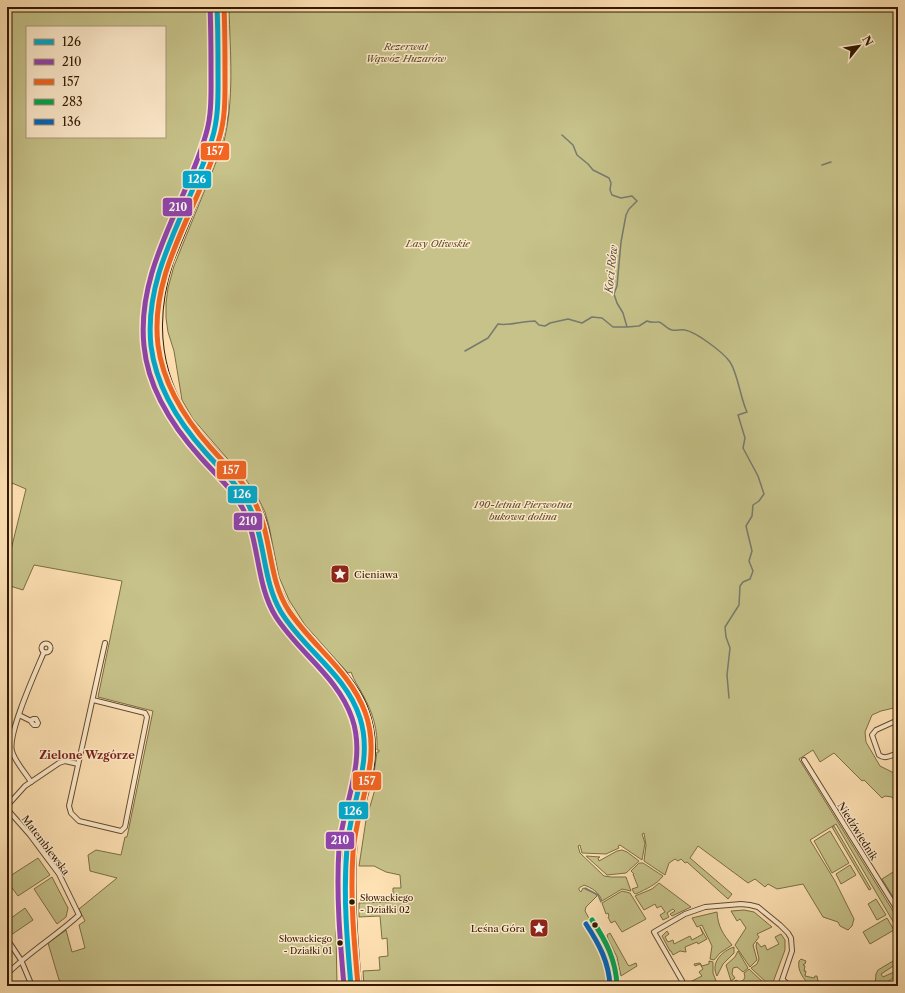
<svg xmlns="http://www.w3.org/2000/svg" width="905" height="993" viewBox="0 0 905 993" font-family="'Libre Caslon Text',serif">
  <style>
    .green { fill: #c6c289; stroke: #7c6e44; fill-rule: evenodd }
    .lines { fill: none; stroke-linecap: round; stroke-linejoin: round }
    .stream { stroke: #787a6f; stroke-width: 1.5 }
    .street-casing { stroke: #654b2d; stroke-width: 6 }
    .primary-casing { stroke: #321900; stroke-width: 8 }
    .street { stroke: #ffecce; stroke-width: 4 }
    .primary { stroke: #ffe2b4; stroke-width: 6 }
    .bus-1-casing { stroke: #ffecce; stroke-width: 8 }
    .bus-2-casing { stroke: #ffecce; stroke-width: 8 }
    .bus-3-casing { stroke: #ffecce; stroke-width: 8 }
    .bus-4-casing { stroke: #ffecce; stroke-width: 8 }
    .bus-5-casing { stroke: #ffecce; stroke-width: 8 }
    .bus-1 { stroke: #00a9ce; stroke-width: 5 }
    .bus-2 { stroke: #8e44ad; stroke-width: 5 }
    .bus-3 { stroke: #f26522; stroke-width: 5 }
    .bus-4 { stroke: #00a651; stroke-width: 5 }
    .bus-5 { stroke: #0065bd; stroke-width: 5 }
    .bus-dot { fill: #321900; stroke: #ffecce; stroke-width: 1.5 }
    .labels { text-anchor: middle; stroke-width: 3; stroke-linejoin: round; paint-order: stroke }
    .bus-label { font-size: 9px; fill: #321900; stroke: #ffecce; text-anchor: start }
    .park-label { font-size: 10px; font-style: italic; fill: #5e4c29; stroke: #ffecce }
    .poi-label { font-size: 10px; fill: #321900; stroke: #ffecce; text-anchor: start }
    .street-label { font-size: 10px; fill: #321900; stroke: #ffecce }
    .water-label { font-size: 11px; font-style: italic; fill: #5b5141; stroke: #ffecce }
    .neighbourhood-label { font-size: 11px; font-weight: bold; fill: #7a1f14; stroke: #ffecce }
    .line-badge { stroke: #ffecce; stroke-width: 1.5 }
    .badge-label { font-size: 11px; text-anchor: middle; font-weight: bold; fill: #fff }
  </style>
  <rect width="100%" height="100%" fill="#ffe2b4"/>
  <filter id="stains"><feTurbulence type="fractalNoise" baseFrequency=".005" numOctaves="4"/><feColorMatrix values="0 0 0 0 .2 0 0 0 0 .09 0 0 0 0 .02 0 0 0 .5 -.17"/></filter>
  <radialGradient id="worn" r=".72"><stop offset=".6" stop-color="#630" stop-opacity="0"/><stop offset="1" stop-color="#630" stop-opacity=".3"/></radialGradient>
  <!-- green -->
  <g class="green">
    <path d="M7 7H214C215 54 220 99 207 145 197 170 187 195 176 220 160 257 146 290 146 332H145L144 336 142 338V345L145 347 149 353 157 386 165 406 182 431 228 482 238 494 247 508 257 534 266 587 279 615 289 629 342 688 356 713 360 731 363 750 359 778 345 828 336 933 337 986H67L59 980 48 943 66 930 72 952 85 948 79 925 85 921 79 909 117 878 90 871 88 855 96 850 121 855 125 837H127L153 711 98 697 122 581 34 565 23 590 7 585V566L26 489 12 483 7 510ZM27 27H165V137H27Z"/>
    <path d="M220 7H221L222 95 221 121 218 132 215 146 168 259C159 283 157 307 154 333H152C152 263 195 205 215 140 220 122 220 105 221 86 221 60 220 33 220 7Z"/>
    <path d="M229 7H898V707L881 711 872 715 865 732 866 742 880 766 898 775V808L892 797 885 796 882 798 864 780 862 781 834 753 820 762 813 750 799 759 898 919V930L836 824 810 840 835 881 854 919 852 926 848 930 840 926 838 922 823 917 803 884 777 889 768 884 765 887 755 879 748 883 698 846 690 858 732 894 728 899 687 862 685 863 681 859 678 861 675 859 669 863 665 875 644 861 646 845 644 833 642 834 645 843 642 860 620 845 618 846 619 848 606 854 582 853 580 845 578 846 580 853 604 876 611 877H626L631 891 622 889 602 901C599 892 592 888 584 885L579 888V890L581 892 583 888 596 894 597 896 586 907 585 911 611 959 613 967 614 986H364L363 971 380 970 379 957 388 956 387 938 382 939 380 916 359 917V903L393 902V888H401L400 875 386 872 374 866H359L366 820 376 786 373 784V780L377 752H379V750H377C378 730 373 713 363 695 359 687 354 681 351 672L348 673 305 625 289 600 279 577 269 526 265 512 256 494 246 480 193 419 182 400 174 351 168 332 166 318V303L168 288 174 266 223 145C235 100 230 53 229 7Z"/>
    <path d="M154 348 164 381 174 403 194 433 234 477 248 495 258 515 262 527 271 579 276 592 285 610 342 676 355 694 364 714 368 731 369 758 350 868V925C347 915 349 901 349 890 349 866 348 842 353 819 362 781 376 751 361 711 346 670 306 646 283 609 262 576 271 536 252 505 245 493 234 483 225 472 213 458 202 444 190 429 186 424 180 418 177 412 165 392 159 370 154 348Z"/>
    <path d="M834 826 871 889 869 890 832 827Z"/>
    <path d="M830 831 849 863 832 873 814 841Z"/>
    <path d="M622 850 627 852 639 861 626 873 607 875 586 856 600 857 598 858 599 861 617 851Z"/>
    <path d="M38 858 50 875 18 896 10 885 7 887V878Z"/>
    <path d="M639 863H643L663 876C656 885 646 889 636 894L634 893 632 889 638 887 633 874H634L631 871Z"/>
    <path d="M850 865 856 875 841 884 836 874Z"/>
    <path d="M898 869V905L882 879Z"/>
    <path d="M52 877 68 908 66 917 57 924 34 889Z"/>
    <path d="M659 883 691 907 672 916 670 914 675 911 673 909 667 913 669 917 663 920 660 915 665 912 661 906 657 908 655 904 644 910 635 896 652 889Z"/>
    <path d="M622 891 630 893 646 919 622 932 615 921 611 923 608 917 609 916 608 913 606 914 602 903Z"/>
    <path d="M876 899 886 915 877 920 868 904Z"/>
    <path d="M25 908 33 920 11 935 7 929V921Z"/>
    <path d="M744 910 754 912 772 927 757 934 759 937 753 945 757 960 750 967 735 945 746 928 740 919 737 921 731 911Z"/>
    <path d="M717 912C718 927 723 934 732 945L720 953 714 960 710 959 712 946 702 925 697 927 692 918Z"/>
    <path d="M887 918 894 930 870 944 863 932Z"/>
    <path d="M700 927 707 939 698 944 697 942 685 947 686 952 680 951 673 955 671 951H670L662 936 667 931 669 934 665 937 668 942 673 940 674 944 690 936 692 940 703 934Z"/>
    <path d="M610 933 628 965 629 966 636 963 637 966 621 976 617 957 608 939 607 935Z"/>
    <path d="M781 934 785 940V950L772 985 768 984 751 968 757 964 759 959 756 946 757 942 761 947 765 945 767 950 779 944 775 937Z"/>
    <path d="M734 947V953L723 964 717 976C710 963 722 951 734 947Z"/>
    <path d="M738 951 748 968 743 972 737 967 733 968 732 974 735 978 731 981 726 965 735 957Z"/>
    <path d="M898 958V963L881 974 883 977 894 972 898 976V981L897 982 894 977 886 983 887 986H875L876 974 878 970Z"/>
    <path d="M801 959 806 961 805 964H804L803 965 805 966 804 971H806L805 976 814 978 815 976H817L819 986H810C804 979 797 971 799 961Z"/>
    <path d="M709 961 713 962V973L718 986H691L688 983 702 976 699 972 703 969 700 964 695 966 694 964 700 963 702 966 709 964Z"/>
    <path d="M749 969 766 985V986H740L733 983 736 980 739 982C744 981 746 978 744 973Z"/>
  </g>
  <g class="lines">
    <!-- stream -->
    <g class="stream">
      <path d="M562 135 573 145 577 155 588 164 593 170 609 178 611 183 610 190 612 195 621 198 632 196 637 201 629 209 626 215 621 242 617 286 614 294 617 303 623 313 627 327 639 326 647 321C651 323 655 322 659 322 663 323 667 329 672 330 676 331 681 329 685 330 696 332 723 352 730 362 738 374 740 397 747 412L738 415 745 438 743 448 758 476 764 494 759 501 753 505 752 516 746 526 752 551 749 561 753 571 750 579 743 582 740 586 739 605 725 627 726 637 730 648 727 675 729 698"/>
      <path d="M822 165 831 162"/>
      <path d="M465 351 488 338 498 324C510 326 522 321 535 321L539 325 545 326 550 323 568 319 582 323 592 317 602 318 613 327H626"/>
      <path d="M585 888 598 895 601 902"/>
    </g>
    <defs>
      <g id="street">
        <circle cx="46" cy="648" r="4.5"/>
        <path d="M93 700 145 713 147 717 125 827 121 831 79 821 71 813 69 806 105 643"/>
        <path d="M19 715 31 721 32 723 34 725H37L38 723 36 719H33L31 721"/>
        <path d="M898 720 876 730 872 735 879 755C885 760 892 755 898 753"/>
        <path d="M804 760 898 911"/>
        <path d="M31 782C25 772 15 762 12 751 7 734 36 671 44 652"/>
        <path d="M7 806 25 786 59 763 65 761 78 764"/>
        <path d="M7 809 30 835 59 874 79 915C56 936 29 952 7 974"/>
        <path d="M592 920C606 942 618 959 617 986"/>
        <path d="M7 939 21 960 32 986"/>
        <path d="M783 980 790 986"/>
        <path d="M685 986 654 932 685 914 705 907 741 904 750 905 758 907 780 925 788 933 791 938 792 951 780 986"/>
      </g>
      <g id="primary">
        <path d="M217 7C218 28 218 50 218 71 218 94 219 117 212 139 193 207 140 272 151 346 157 388 177 421 206 453 221 469 238 485 249 506 267 540 260 577 281 612 304 650 347 673 360 718 374 761 354 791 348 832 342 883 347 935 351 986"/>
        <path d="M224 7 225 102 224 118 218 145 170 261C150 322 156 382 198 433 220 459 244 481 259 511 268 530 268 550 272 569 275 585 282 600 290 613 312 647 348 669 364 707 374 732 374 759 367 785 363 803 356 820 354 839 350 888 354 937 358 986"/>
      </g>
    </defs>
    <!-- street casing -->
    <use href="#street" class="street-casing"/>
    <!-- primary casing -->
    <use href="#primary" class="primary-casing"/>
    <!-- street -->
    <use href="#street" class="street"/>
    <!-- primary -->
    <use href="#primary" class="primary"/>
    <defs>
      <path id="bus-1" d="M217 7C218 28 218 49 218 71 218 94 219 117 212 139 191 208 143 271 151 346 156 386 179 423 206 453 221 470 239 485 249 506 266 540 262 580 281 612 304 650 346 674 360 718 374 762 350 804 347 848 343 894 347 940 351 986"/>
      <path id="bus-2" d="M210 7C211 29 211 50 211 71 211 92 212 114 206 134 186 205 136 268 144 346 148 388 173 427 201 458 216 475 234 490 244 511 260 545 256 585 276 617 299 653 338 677 352 718 367 761 343 805 339 848 336 894 340 940 344 986"/>
      <path id="bus-3" d="M224 7C225 28 225 49 225 71 225 94 226 117 219 139 199 208 149 271 158 345 163 384 185 419 211 448 226 465 243 480 254 501 273 536 267 578 289 611 313 647 350 671 365 712 383 760 356 806 353 853 350 897 354 941 358 985"/>
      <path id="bus-4" d="M592 920C606 941 616 960 617 986"/>
      <path id="bus-5" d="M586 924C599 944 609 962 610 986"/>
    </defs>
    <!-- bus-1 casing -->
    <use href="#bus-1" class="bus-1-casing"/>
    <!-- bus-2 casing -->
    <use href="#bus-2" class="bus-2-casing"/>
    <!-- bus-3 casing -->
    <use href="#bus-3" class="bus-3-casing"/>
    <!-- bus-4 casing -->
    <use href="#bus-4" class="bus-4-casing"/>
    <!-- bus-5 casing -->
    <use href="#bus-5" class="bus-5-casing"/>
    <!-- bus-1 -->
    <use href="#bus-1" class="bus-1"/>
    <!-- bus-2 -->
    <use href="#bus-2" class="bus-2"/>
    <!-- bus-3 -->
    <use href="#bus-3" class="bus-3"/>
    <!-- bus-4 -->
    <use href="#bus-4" class="bus-4"/>
    <!-- bus-5 -->
    <use href="#bus-5" class="bus-5"/>
  </g>
  <!-- icons -->
  <defs>
    <symbol id="sight-square" viewBox="-11 -11 22 22"><rect x="-9" y="-9" width="18" height="18" rx="4" fill="#8f2418" stroke="#ffecce"/><path d="M0-6L1.8-2.2L6-1.7L2.9 1.2L3.7 5.4L0 3.3L-3.7 5.4L-2.9 1.2L-6-1.7L-1.8-2.2Z" fill="#fff"/></symbol>
  </defs>
  <g fill-rule="evenodd">
    <use href="#sight-square" x="329" y="563" width="22" height="22"/>
    <use href="#sight-square" x="528" y="917" width="22" height="22"/>
  </g>
  <!-- markers -->
  <g class="bus-dot">
    <circle cx="352" cy="902" r="3.5"/>
    <circle cx="595" cy="925" r="3.5"/>
    <circle cx="340" cy="943" r="3.5"/>
  </g>
  <g class="labels">
    <!-- bus labels -->
    <g class="bus-label">
      <text x="360" y="901">Słowackiego<tspan x="360" dy="12">- Działki 02</tspan></text>
      <text x="332" y="942" text-anchor="end">Słowackiego<tspan x="332" dy="12">- Działki 01</tspan></text>
    </g>
    <!-- park labels -->
    <g class="park-label">
      <text x="406" y="50">Rezerwat<tspan x="406" dy="12">Wąwóz Huzarów</tspan></text>
      <text x="438" y="247">Lasy Oliwskie</text>
      <text x="523" y="508">190-letnia Pierwotna<tspan x="523" dy="12">bukowa dolina</tspan></text>
    </g>
    <!-- poi labels -->
    <g class="poi-label">
      <text x="354" y="578">Cieniawa</text>
      <text x="525" y="932" text-anchor="end">Leśna Góra</text>
    </g>
    <!-- street labels -->
    <g class="street-label">
      <text transform="translate(858 831) rotate(58)" y="4">Niedźwiednik</text>
      <text transform="translate(46 845) rotate(53)" y="4">Matemblewska</text>
    </g>
    <!-- water labels -->
    <g class="water-label">
      <text transform="translate(611 269) rotate(-84)" y="4">Koci Rów</text>
    </g>
    <!-- neighbourhood labels -->
    <g class="neighbourhood-label">
      <text x="87" y="759">Zielone Wzgórze</text>
    </g>
  </g>
  <g class="line-badge">
    <rect x="200" y="142" width="30" height="19" rx="4" fill="#f26522"/>
    <rect x="182" y="170" width="30" height="19" rx="4" fill="#00a9ce"/>
    <rect x="162" y="197" width="31" height="20" rx="4" fill="#8e44ad"/>
    <rect x="216" y="460" width="31" height="20" rx="4" fill="#f26522"/>
    <rect x="227" y="485" width="31" height="19" rx="4" fill="#00a9ce"/>
    <rect x="233" y="512" width="30" height="19" rx="4" fill="#8e44ad"/>
    <rect x="352" y="771" width="30" height="20" rx="4" fill="#f26522"/>
    <rect x="338" y="801" width="31" height="19" rx="4" fill="#00a9ce"/>
    <rect x="325" y="831" width="30" height="19" rx="4" fill="#8e44ad"/>
  </g>
  <g class="badge-label">
    <text x="215" y="155">157</text>
    <text x="197" y="183">126</text>
    <text x="178" y="211">210</text>
    <text x="231" y="474">157</text>
    <text x="242" y="498">126</text>
    <text x="248" y="525">210</text>
    <text x="367" y="785">157</text>
    <text x="353" y="815">126</text>
    <text x="340" y="844">210</text>
  </g>
  <!-- margin -->
  <rect width="905" height="993" fill="none" stroke="#ffe2b4" stroke-width="24"/>
  <rect x="8" y="8" width="889" height="977" fill="none" stroke="#321900" stroke-width="2"/>
  <rect x="12" y="12" width="881" height="969" fill="none" stroke="#321900"/>
  <!-- legend -->
  <rect x="26" y="26" width="140" height="112" fill="#ffecce" stroke="#ad987c"/>
  <rect x="34" y="39" width="20" height="6" fill="#00a9ce" stroke="#ad987c"/>
  <text x="62" y="46" font-size="12" fill="#321900">126</text>
  <rect x="34" y="59" width="20" height="6" fill="#8e44ad" stroke="#ad987c"/>
  <text x="62" y="66" font-size="12" fill="#321900">210</text>
  <rect x="34" y="79" width="20" height="6" fill="#f26522" stroke="#ad987c"/>
  <text x="62" y="86" font-size="12" fill="#321900">157</text>
  <rect x="34" y="99" width="20" height="6" fill="#00a651" stroke="#ad987c"/>
  <text x="62" y="106" font-size="12" fill="#321900">283</text>
  <rect x="34" y="119" width="20" height="6" fill="#0065bd" stroke="#ad987c"/>
  <text x="62" y="126" font-size="12" fill="#321900">136</text>
  <!-- north arrow -->
  <g transform="translate(859 46) rotate(60)" stroke="#ffecce" stroke-width="3" paint-order="stroke">
  <path d="M0-3L7 15L0 10L-7 15Z" fill="#321900"/>
  <text y="-6" font-size="11" font-weight="bold" text-anchor="middle" fill="#321900">N</text>
  </g>
  <rect width="100%" height="100%" filter="url(#stains)"/>
  <rect width="100%" height="100%" fill="url(#worn)"/>
</svg>
